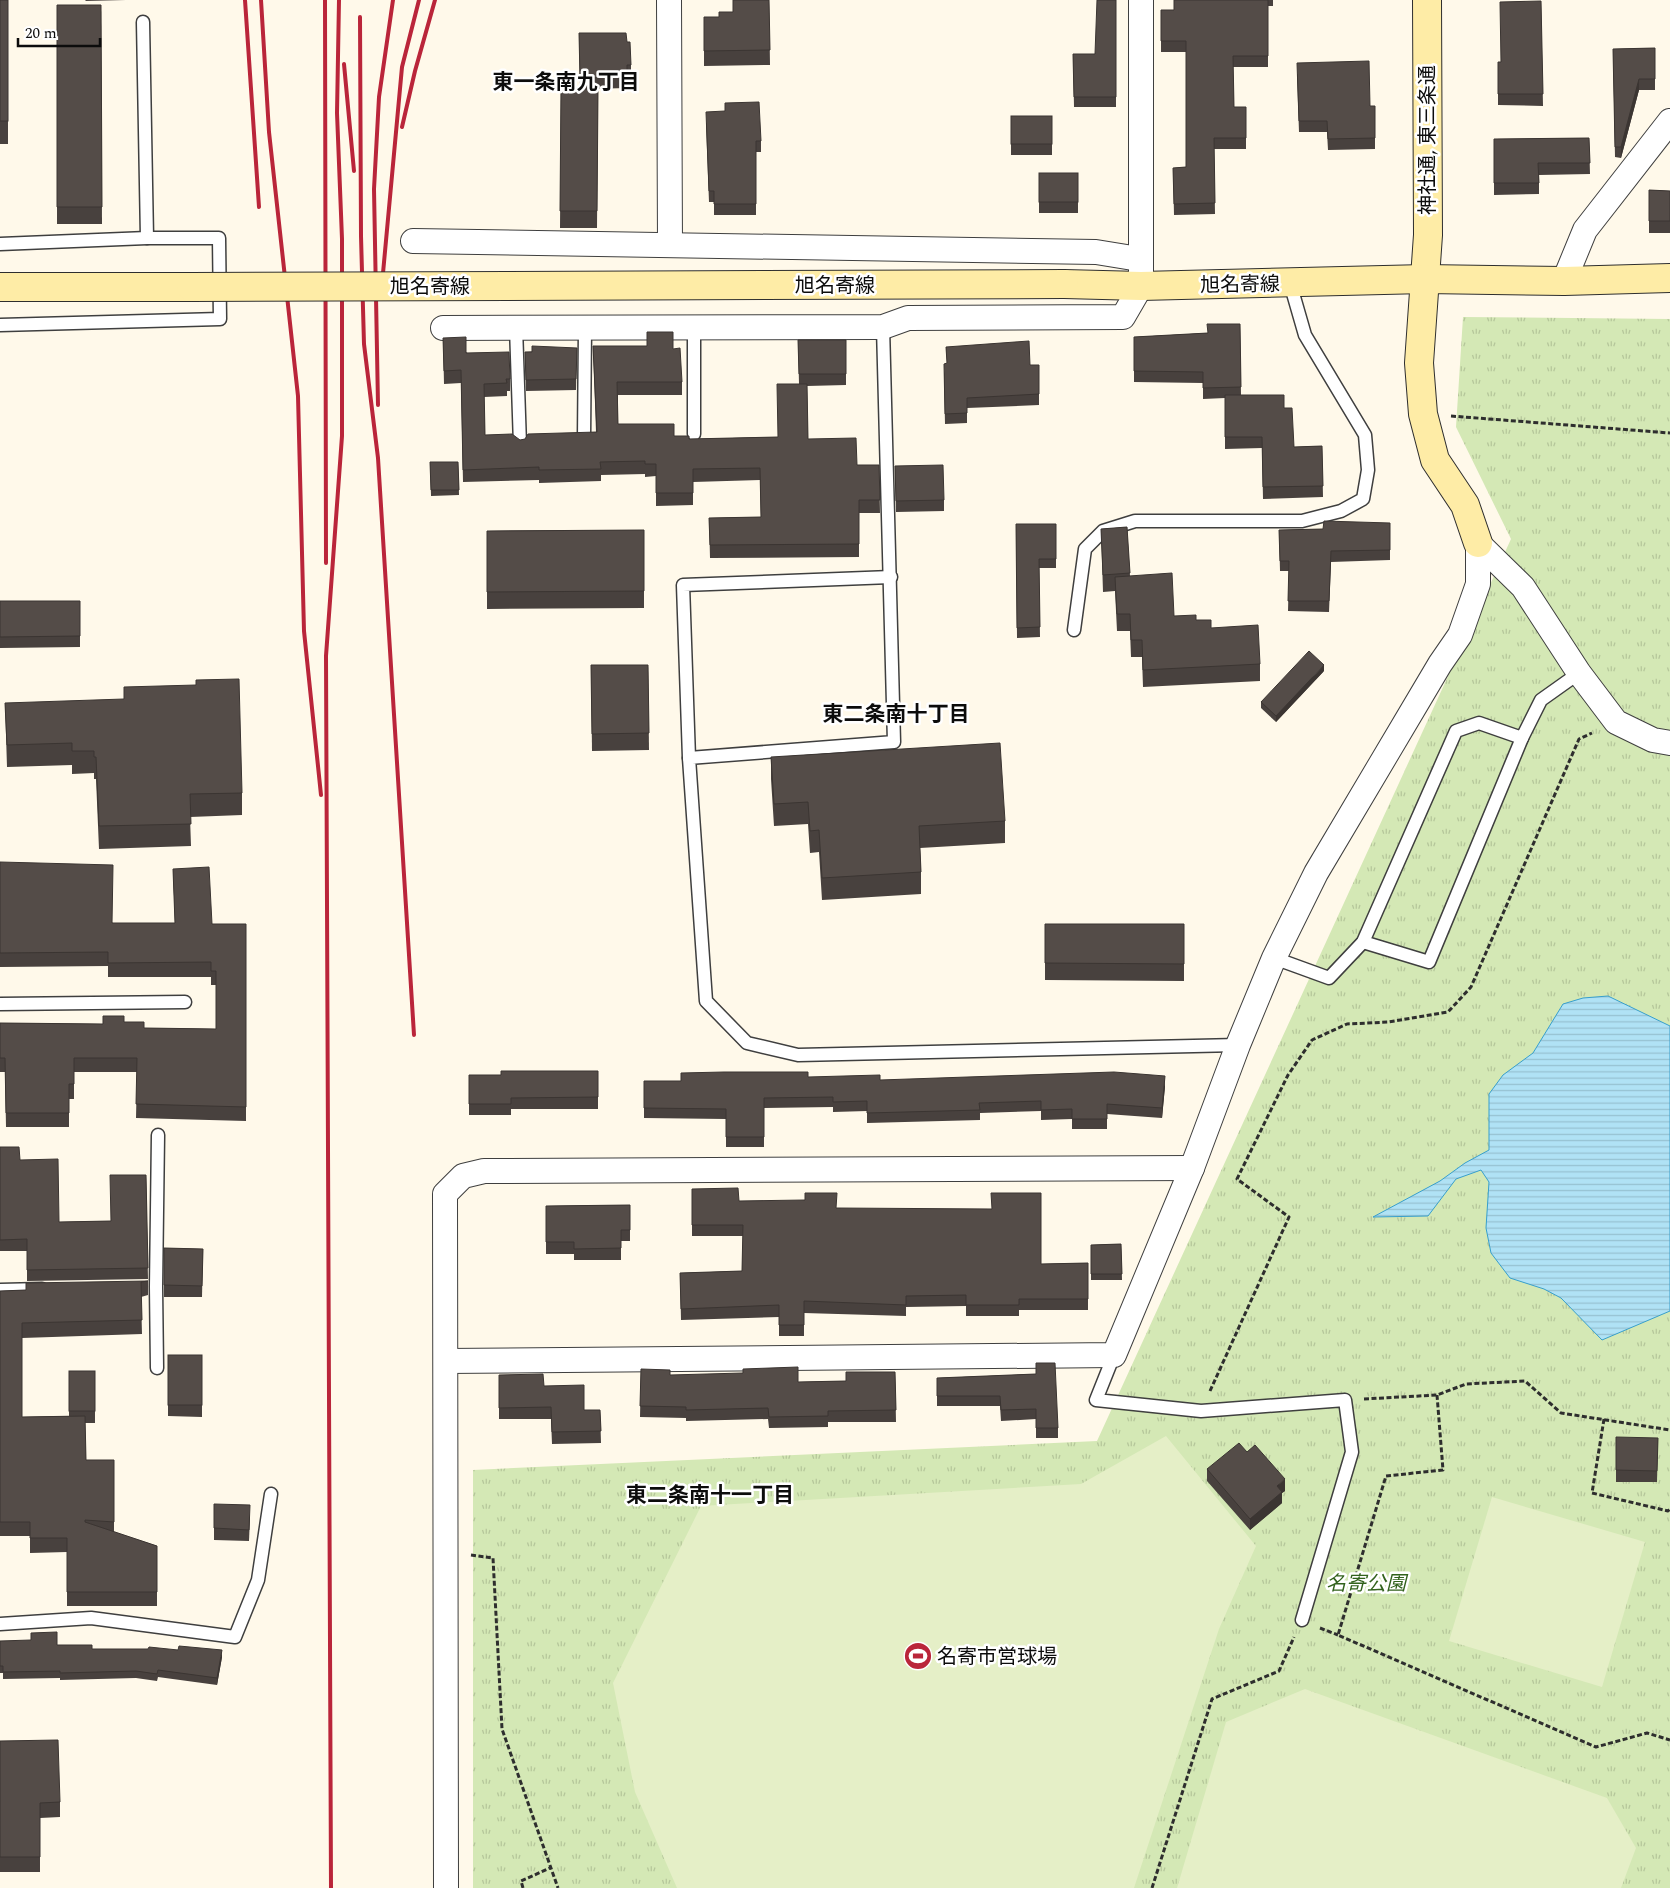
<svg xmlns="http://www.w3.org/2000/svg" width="1670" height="1888" viewBox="0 0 1670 1888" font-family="Spectral,'Noto Sans JP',serif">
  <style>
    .park { fill: url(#park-tufts) }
    .pitch { fill: #e5efc7 }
    .water { fill: url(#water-rules); stroke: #379fcc }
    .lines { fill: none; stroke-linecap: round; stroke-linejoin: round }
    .lane-casing { stroke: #3f3f3f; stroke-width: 15 }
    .street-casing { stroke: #3f3f3f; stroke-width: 26 }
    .secondary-casing { stroke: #2e2e2e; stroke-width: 30 }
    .path { stroke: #2e2e2e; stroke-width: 3; stroke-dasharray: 5 2.5; stroke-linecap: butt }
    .lane { stroke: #fff; stroke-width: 12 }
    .street { stroke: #fff; stroke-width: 24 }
    .secondary { stroke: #feeca6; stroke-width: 28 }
    .rail { stroke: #ba253a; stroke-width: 4 }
    .secondary-bridge-casing { stroke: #2e2e2e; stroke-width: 30; stroke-linecap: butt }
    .secondary-bridge { stroke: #feeca6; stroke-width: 28 }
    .wall { fill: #48413e }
    .shaded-wall { fill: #3b3532 }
    .building { fill: #544c48; stroke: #3b3532 }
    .labels { text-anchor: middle; stroke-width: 5; stroke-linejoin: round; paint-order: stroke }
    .street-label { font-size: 20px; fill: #0c0c0c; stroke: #fff }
    .park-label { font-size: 20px; font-style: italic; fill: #32621d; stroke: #fff }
    .poi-label { font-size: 20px; fill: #0c0c0c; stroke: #fff; text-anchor: start }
    .neighbourhood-label { font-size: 21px; font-weight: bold; fill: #0c0c0c; stroke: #fff }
  </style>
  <defs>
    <pattern id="park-tufts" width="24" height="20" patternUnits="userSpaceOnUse" patternTransform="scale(1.25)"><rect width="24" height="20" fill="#d4e8b5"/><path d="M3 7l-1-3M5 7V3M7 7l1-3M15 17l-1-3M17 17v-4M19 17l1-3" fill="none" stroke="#b5c69a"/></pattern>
    <pattern id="water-rules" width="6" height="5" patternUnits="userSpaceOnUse" patternTransform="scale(1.25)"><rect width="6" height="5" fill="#b0e2f5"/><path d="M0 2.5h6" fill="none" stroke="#96c1d1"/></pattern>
  </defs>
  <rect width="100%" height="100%" fill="#fff9ea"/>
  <!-- park -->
  <path class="park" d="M1463 317 1670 319V1888H473V1470L1097 1441 1511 539 1456 427Z"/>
  <!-- pitch -->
  <g class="pitch">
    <path d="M1166 1436 1256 1546 1219 1629 1134 1888H677L635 1792 613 1683 701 1506 1081 1484Z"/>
    <path d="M1492 1497 1645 1542 1602 1687 1449 1641Z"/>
    <path d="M1305 1689 1607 1798 1636 1848 1621 1888H1177L1226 1722Z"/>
  </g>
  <!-- water -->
  <path class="water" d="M1608 996 1670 1026V1311L1602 1340 1561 1298 1544 1289 1510 1278 1491 1253 1486 1228 1489 1182 1481 1170 1456 1179 1428 1216 1373 1217 1440 1181 1465 1163 1489 1150V1094L1503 1075 1533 1053 1563 1004 1583 998Z"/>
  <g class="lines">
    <defs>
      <g id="lane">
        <path d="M143 22 147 238"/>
        <path d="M0 244 147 238H219L220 319 0 325"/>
        <path d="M516 327 520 445"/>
        <path d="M883 327 894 742 689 758 706 1001 747 1043 798 1055 1238 1045"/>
        <path d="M694 328V434"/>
        <path d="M584 438 585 328"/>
        <path d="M1074 630 1085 549 1103 531 1135 521H1302L1341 511 1363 499 1368 470 1365 435 1305 335 1290 283"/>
        <path d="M689 758 683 585 891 577"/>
        <path d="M1363 942 1429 962 1522 738"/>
        <path d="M1274 958 1329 978 1363 942 1456 731 1479 723 1522 738 1541 700 1579 673"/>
        <path d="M0 1004 185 1002"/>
        <path d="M0 1290 42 1289"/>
        <path d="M1114 1355 1096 1400 1201 1411 1345 1400 1352 1452 1302 1620"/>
        <path d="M157 1368 156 1287 158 1135"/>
        <path d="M0 1624 91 1618 235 1637 258 1580 271 1494"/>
      </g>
      <g id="street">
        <path d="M669 0 670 245"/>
        <path d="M413 241 1096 252 1139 259"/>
        <path d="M1564 281 1585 230 1670 121"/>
        <path d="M443 328 883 327 908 318 1123 317 1141 286V0"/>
        <path d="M1478 543 1523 587 1579 673 1616 722 1653 740 1670 743"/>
        <path d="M446 1361 1114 1355 1192 1168 1238 1045 1274 958 1316 873 1440 664 1460 635 1478 584V543"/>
        <path d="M446 1888 445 1194 463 1176 484 1171 1192 1168"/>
      </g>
      <g id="secondary">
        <path d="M1427 0 1428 235 1419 363 1423 414 1435 460 1465 505 1478 543"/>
        <path d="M1064 284 1141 286 1425 279 1564 281 1670 278"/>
        <path d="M0 287H191"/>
      </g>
    </defs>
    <!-- lane casing -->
    <use href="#lane" class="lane-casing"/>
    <!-- street casing -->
    <use href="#street" class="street-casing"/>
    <!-- secondary casing -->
    <use href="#secondary" class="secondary-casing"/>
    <!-- path -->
    <g class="path">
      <path d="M1451 416 1670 433"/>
      <path d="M1210 1391 1289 1217 1237 1179 1288 1075 1312 1040 1347 1024 1388 1022 1448 1012 1471 987 1579 739 1592 733"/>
      <path d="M1437 1395 1443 1470 1386 1476 1338 1635 1596 1747 1647 1733 1670 1740"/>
      <path d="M1364 1399 1437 1395 1466 1384 1525 1381 1561 1413 1670 1430"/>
      <path d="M1604 1419 1592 1493 1668 1511 1670 1509"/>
      <path d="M471 1555 493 1558 502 1729 558 1888"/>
      <path d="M1320 1628 1338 1635"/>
      <path d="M523 1888 521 1881 550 1868"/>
      <path d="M1152 1888 1212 1699 1279 1671 1294 1637"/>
    </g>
    <!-- lane -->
    <use href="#lane" class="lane"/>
    <!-- street -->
    <use href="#street" class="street"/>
    <!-- secondary -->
    <use href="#secondary" class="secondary"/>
    <!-- rail -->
    <g class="rail">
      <path d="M245 0 259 207"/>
      <path d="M261 0 269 132 298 396 304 631 321 795"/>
      <path d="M325 0 326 563"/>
      <path d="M360 17 361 236 364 344 378 458 414 1035"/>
      <path d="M344 64 354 171"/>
      <path d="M402 127 415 71 435 0"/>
      <path d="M382 284 402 67 419 0"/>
      <path d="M378 405 374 189 379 97 393 0"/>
      <path d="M331 1888 326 656 342 436V239L337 113 339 0"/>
    </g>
    <defs>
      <path id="secondary-bridge" d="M191 287 1064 284"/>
    </defs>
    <!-- secondary-bridge casing -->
    <use href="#secondary-bridge" class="secondary-bridge-casing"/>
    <!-- secondary-bridge -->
    <use href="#secondary-bridge" class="secondary-bridge"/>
  </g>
  <!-- wall -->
  <g class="wall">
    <rect x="0" y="0" width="8" height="144"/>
    <path d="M85 0H126L86 1Z"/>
    <path d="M769 0 770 65 704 66V17H719Z"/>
    <path d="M1116 0V107H1074L1073 54H1095Z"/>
    <path d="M1174 0H1273V6H1268V67H1233L1234 107H1246V149H1214L1215 214 1174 215 1173 168 1186 167V52H1161V10H1174Z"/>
    <path d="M1541 1 1543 106 1498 105V62H1501Z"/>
    <path d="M57 5H101L102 224H57Z"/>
    <path d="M579 33 627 42 631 65V77H627V88L589 89H598L597 228H560L561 89H580Z"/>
    <path d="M1655 48V90H1639L1621 158 1615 157 1613 49Z"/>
    <path d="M1297 74 1370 106H1375V149L1328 150 1327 132H1299Z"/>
    <rect x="1011" y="116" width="41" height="39"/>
    <path d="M706 123 761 141V152H756V215H714V202H709Z"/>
    <path d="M1589 138 1590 174 1539 175V194L1494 195V139Z"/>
    <rect x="1039" y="173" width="39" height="40"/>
    <path d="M1649 190 1670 191V233H1649Z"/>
    <path d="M1240 324 1241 395 1284 408 1294 447 1322 446 1323 497 1263 499 1262 448 1225 449V398L1203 399V383L1134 382V337L1207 333Z"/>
    <path d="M443 338 510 379V391H507V396L484 397 485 435 520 440 596 432 593 346 673 349 682 382V395H618V424L689 439 778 437 799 384 798 340H846V385L807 386 808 439 857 465H879L880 513H859V557L710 558 709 518 761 517 760 480 693 482V505L656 506V476L645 477V474L601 475V481L539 483V480L463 482 461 383 444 384Z"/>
    <path d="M946 347 1030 365H1039V405L967 408V423L945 424 944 374 947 363Z"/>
    <path d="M577 348 576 390 526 391 525 352Z"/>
    <path d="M430 462H458L459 495 431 496Z"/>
    <path d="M895 466 944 500V511L896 512Z"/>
    <path d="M1390 523V560L1331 562 1329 612 1288 611 1289 571H1280L1279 530 1323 529Z"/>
    <path d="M1016 524H1056V568H1039L1040 637 1017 638Z"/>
    <path d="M1127 527 1130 576 1174 616 1196 620 1211 628 1260 664V681L1143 687 1142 657H1131L1130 631H1117L1115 591 1103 592 1101 529Z"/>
    <path d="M644 530V608L487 609V531Z"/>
    <path d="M0 601H80V647L0 648Z"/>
    <path d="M591 665H648L649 750 592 751Z"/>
    <path d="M1324 671 1276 722 1261 708V702Z"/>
    <path d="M5 703 242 793V815L190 817 191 846 99 849 96 779H94V773L72 774V765L7 767Z"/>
    <path d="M771 757 1005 821V843L920 848 921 872V894L822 900 819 852 810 853 808 824 774 826 771 779Z"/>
    <path d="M0 862 113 923H175L173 869 212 924H246V1121L136 1118 137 1072H74V1099H69V1127H6L5 1072H0V1023L103 1024 124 1022 144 1028 216 1029V985H211V977H108V966L0 967Z"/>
    <path d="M1045 924H1184V981L1045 980Z"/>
    <path d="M598 1071V1109H511V1115H469V1075H501Z"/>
    <path d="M808 1077 880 1080 1165 1086 1162 1118 1107 1114V1129H1072V1119L1041 1120V1111L980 1113V1120L867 1123V1111L833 1112V1107L764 1108V1147H726V1119L644 1118V1081H681Z"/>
    <path d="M0 1147 20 1160 59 1222 111 1221 146 1175 148 1279 27 1281V1251H0Z"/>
    <path d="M692 1189 739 1201 837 1208 1041 1264 1088 1263V1310H1019V1316H966V1306L906 1307V1316L804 1313V1336H779V1317L681 1320 680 1273 742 1271 743 1236H692Z"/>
    <path d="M630 1205V1241H621V1260H574V1254H546V1206Z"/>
    <path d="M1121 1244 1122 1280H1091V1245Z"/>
    <path d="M164 1248 203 1249 202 1297H164Z"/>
    <path d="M148 1281V1295L141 1297 142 1334 22 1338V1417L69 1416V1371H95V1423H85L86 1460H114V1532L157 1546V1606H67V1552L30 1553V1536H0V1291L26 1290Z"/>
    <path d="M168 1355H202V1417L168 1416Z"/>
    <path d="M641 1369 670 1375 798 1382 846 1381 895 1372 896 1422H828V1427L769 1428 768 1419 686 1421V1418L640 1417Z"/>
    <path d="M1036 1374 1058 1428V1438H1036V1419L1001 1421 1000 1406H937V1378Z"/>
    <path d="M499 1375 544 1386 584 1410H600L601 1443 552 1444 551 1419H499Z"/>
    <path d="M1658 1438 1657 1482H1616V1470Z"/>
    <path d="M1247 1452 1285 1491 1282 1493V1503L1250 1530 1207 1481V1469Z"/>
    <path d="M214 1504 250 1517 249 1541 214 1540Z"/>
    <path d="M0 1641 92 1649 222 1657 217 1685 158 1677 157 1681 136 1678 60 1680V1678L3 1679V1673H0Z"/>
    <path d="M0 1741 60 1802V1817L40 1818V1872H0Z"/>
  </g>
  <!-- shaded-wall -->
  <g class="shaded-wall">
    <path d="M1639 79V90L1621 158V147Z"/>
    <path d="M1324 665V671L1276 722V716Z"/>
    <path d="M1165 1076V1086L1162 1118V1108Z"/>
    <path d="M1285 1479V1491L1282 1493V1503L1250 1530V1519L1277 1486Z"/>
    <path d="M222 1650V1657L217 1685V1678Z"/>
  </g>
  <!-- building -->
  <g class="building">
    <rect x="0" y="0" width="8" height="121"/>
    <path d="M733 0H769L770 50 704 51V17H719V12H733Z"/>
    <path d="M1097 0H1116V97H1074L1073 54H1095Z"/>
    <path d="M1174 0H1268V56H1233L1234 107H1246V138H1214L1215 203 1174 204 1173 168 1186 167V41H1161V10H1174Z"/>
    <path d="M1541 1 1543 94H1498V62H1501L1500 2Z"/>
    <path d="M57 5H101L102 207H57Z"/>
    <path d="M579 33H626L627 42H630L631 65H627V77L580 78Z"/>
    <path d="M1655 48V79H1639L1621 147H1615L1613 49Z"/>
    <path d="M1369 61 1370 106H1375V138L1328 139 1327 121H1299L1297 63Z"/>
    <path d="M561 89H598L597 211H560Z"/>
    <path d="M759 102 761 141H756V204H714V191H709L706 112 725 111V103Z"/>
    <rect x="1011" y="116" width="41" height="28"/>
    <path d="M1589 138 1590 163H1538L1539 183H1494V139Z"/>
    <rect x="1039" y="173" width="39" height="29"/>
    <path d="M1649 190 1670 191V221H1649Z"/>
    <path d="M1207 324H1240L1241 387 1203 388V372L1134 371V337L1208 333Z"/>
    <path d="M647 332H673V349L680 348 682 382H617L618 424H674V436H689V439L778 437 777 384H807L808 439 856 438 857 465H879L880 500H859V544L710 545 709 518 761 517 760 468 693 469V493H656V464H645V461L600 462 601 469 539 470V467L463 470 461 370 444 371 443 338 466 337V353L509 352 510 379H506L507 383 484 384 485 435 512 434 520 440 525 439 528 434 597 432 593 346H647Z"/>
    <path d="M798 340H846V374H799Z"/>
    <path d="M1029 341 1030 365H1039V394L967 398V413L945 414 944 364 947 363 946 347Z"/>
    <path d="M532 346 577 348 576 379 526 380 525 352H532Z"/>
    <path d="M1225 395H1284V408H1292L1294 447 1322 446 1323 486 1263 487 1262 437H1225Z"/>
    <path d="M430 462H458L459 490H431Z"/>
    <path d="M943 465 944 500 896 501 895 466Z"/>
    <path d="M1324 521 1390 523V550L1331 551 1329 601H1288L1289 561H1280L1279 530 1323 529Z"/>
    <path d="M1016 524H1056V559H1039L1040 627 1017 628Z"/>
    <path d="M1127 527 1130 573 1103 575 1101 529Z"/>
    <path d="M644 530V591L487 592V531Z"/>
    <path d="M1172 573 1174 616 1196 615V620H1211V628L1258 625 1260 664 1143 670 1142 640H1131L1130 614H1117L1115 577Z"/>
    <path d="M0 601H80V636L0 637Z"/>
    <path d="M1309 651 1324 665 1276 716 1261 702Z"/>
    <path d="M591 665H648L649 733 592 734Z"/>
    <path d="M239 679 242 793 190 794 191 824 99 826 96 757H94V751H72V743L7 745 5 703 124 699V687L196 685V680Z"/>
    <path d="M1000 743 1005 821 919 826 921 872 822 878 819 830 810 831 808 802 774 804 771 757Z"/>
    <path d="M0 862 113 865 112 923H175L173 869 209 867 212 924H246V1107L136 1104 137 1058H74V1084H69V1113H6L5 1058H0V1023L103 1024V1016H124V1022H144V1028L216 1029V971H211V962L108 963V952L0 953Z"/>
    <path d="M1045 924H1184V964L1045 963Z"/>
    <path d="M501 1071H598V1097L511 1098V1104H469V1075H501Z"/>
    <path d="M724 1072H808V1077L880 1075V1080L1114 1072 1165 1076 1162 1108 1107 1104V1119H1072V1109L1041 1110V1101L979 1103 980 1110 867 1113V1101L833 1102V1097L764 1098V1137H726V1109L644 1108V1081H681V1073Z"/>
    <path d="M0 1147H19L20 1160 58 1159 59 1222 111 1221 110 1175H146L148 1268 27 1270V1239L0 1240Z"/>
    <path d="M738 1188 739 1201 805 1200V1193H837L836 1208 992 1209 991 1193H1041V1264L1088 1263V1299H1019V1305H966V1295L906 1296V1305L804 1301V1325H779V1305L681 1309 680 1273 742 1271 743 1225H692V1189Z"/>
    <path d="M630 1205V1230H621V1248L574 1249V1242H546V1206Z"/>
    <path d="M1121 1244 1122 1274H1091V1245Z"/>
    <path d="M164 1248 203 1249 202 1286 164 1285Z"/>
    <path d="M148 1281 141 1282 142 1320 22 1323V1417L85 1416 86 1460H114V1522L85 1520V1522L157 1546V1592H67V1538H30V1522H0V1291L26 1290V1283Z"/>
    <rect x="168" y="1355" width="34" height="50"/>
    <path d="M1036 1363H1055L1058 1428H1036V1409L1001 1410 1000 1396H937V1378L1036 1374Z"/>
    <path d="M798 1367V1382L846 1381V1372H895L896 1410 828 1411V1416L769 1417 768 1408 686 1410V1407L640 1406 641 1369 670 1370V1375L743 1373V1369Z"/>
    <rect x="69" y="1371" width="26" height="40"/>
    <path d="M543 1374 544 1386 584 1385V1410H600L601 1431 552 1432 551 1407 499 1408V1375Z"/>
    <path d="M1616 1437 1658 1438 1657 1471 1616 1470Z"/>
    <path d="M1239 1443 1247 1452 1255 1445 1285 1479 1277 1486 1282 1492 1250 1519 1207 1469Z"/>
    <path d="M214 1504 250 1505 249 1530 214 1528Z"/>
    <path d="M57 1632V1645H92V1649H148L149 1647 178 1650 179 1646 222 1650 217 1678 158 1670 157 1674 136 1671 60 1673V1671L3 1672V1666H0V1641L31 1640V1633Z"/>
    <path d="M58 1740 60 1802 40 1803V1857H0V1741Z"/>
  </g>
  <!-- icons -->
  <defs>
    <symbol id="stadium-disc" viewBox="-11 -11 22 22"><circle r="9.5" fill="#ba253a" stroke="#fff"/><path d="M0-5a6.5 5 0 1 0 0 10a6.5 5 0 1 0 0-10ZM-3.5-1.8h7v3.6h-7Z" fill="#fff"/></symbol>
  </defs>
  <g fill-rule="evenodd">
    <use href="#stadium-disc" x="902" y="1640" width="32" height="32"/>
  </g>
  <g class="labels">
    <!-- street labels -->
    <g class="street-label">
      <text transform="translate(1427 140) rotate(-90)" y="7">神社通, 東三条通</text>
      <text transform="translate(1240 284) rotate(-1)" y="7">旭名寄線</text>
      <text x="835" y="292">旭名寄線</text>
      <text x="430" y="293">旭名寄線</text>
    </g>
    <!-- park labels -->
    <g class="park-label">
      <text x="1366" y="1590">名寄公園</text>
    </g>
    <!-- poi labels -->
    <g class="poi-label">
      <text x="937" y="1663">名寄市営球場</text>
    </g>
    <!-- neighbourhood labels -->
    <g class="neighbourhood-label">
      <text x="566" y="89">東一条南九丁目</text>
      <text x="896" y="721">東二条南十丁目</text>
      <text x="710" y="1502">東二条南十一丁目</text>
    </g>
  </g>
  <!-- scale -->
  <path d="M18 38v8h82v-8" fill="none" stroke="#0c0c0c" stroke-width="2.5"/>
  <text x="25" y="38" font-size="15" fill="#0c0c0c" stroke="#ffffff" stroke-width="4" paint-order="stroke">20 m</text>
</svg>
